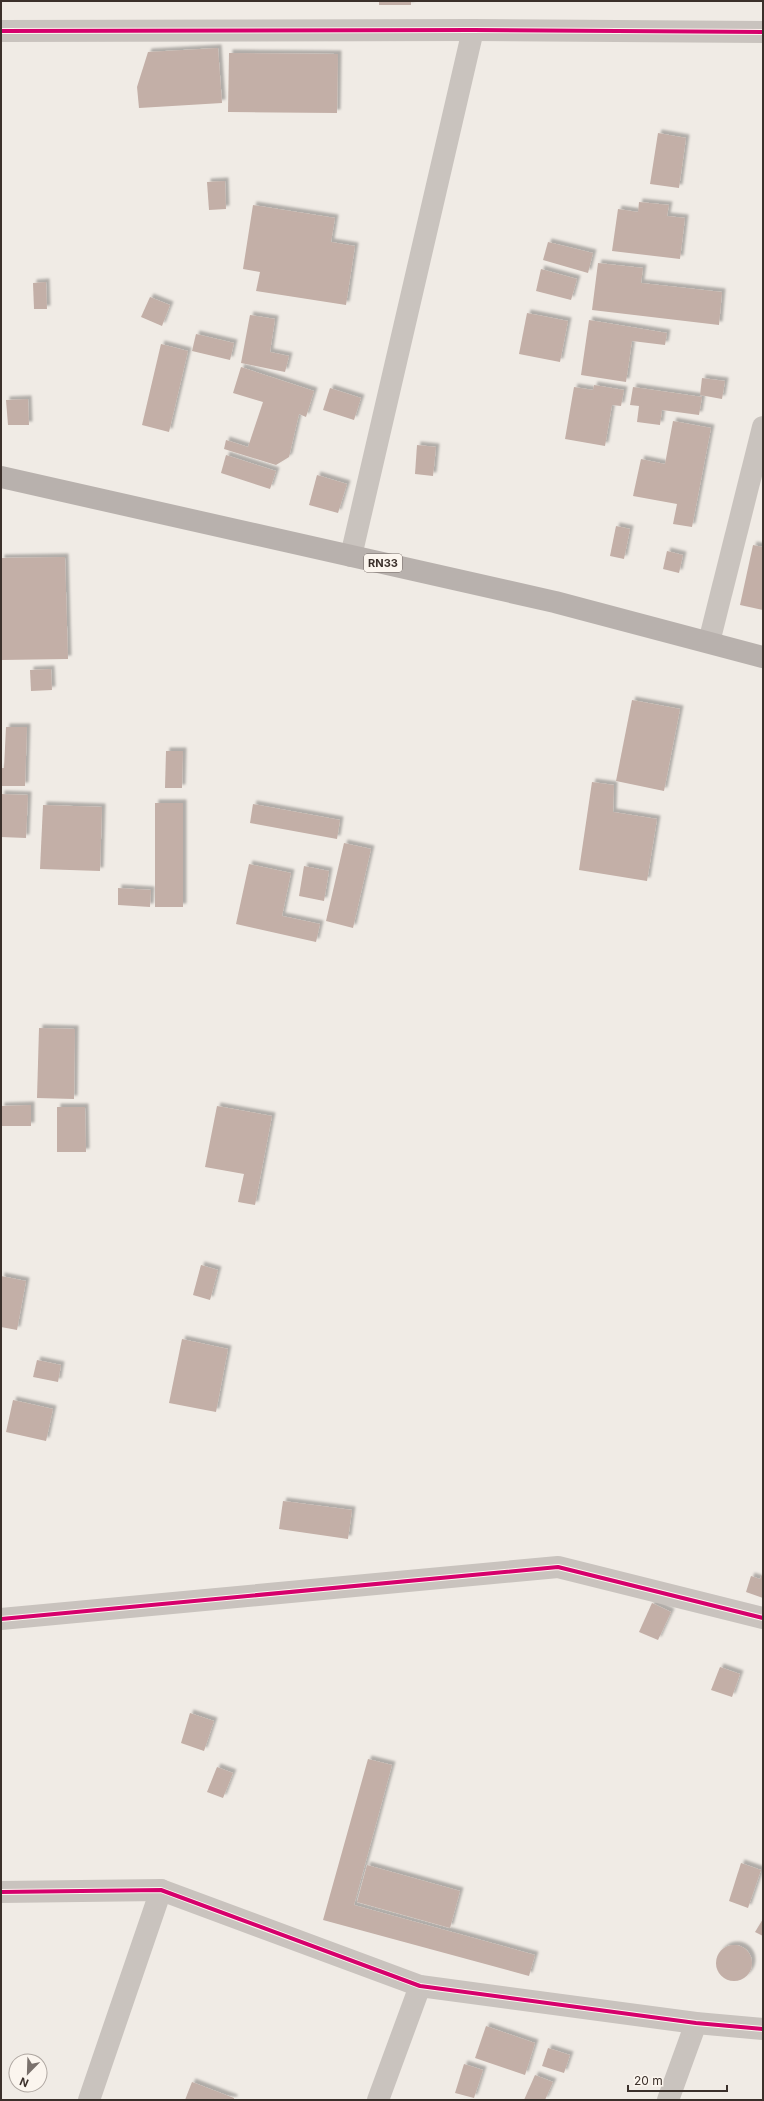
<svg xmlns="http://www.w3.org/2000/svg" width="764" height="2101" viewBox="0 0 764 2101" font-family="Inter,sans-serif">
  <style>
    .building { fill: #c3afa7; filter: url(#shadow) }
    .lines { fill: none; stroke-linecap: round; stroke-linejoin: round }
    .minor { stroke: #c9c3be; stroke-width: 22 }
    .major { stroke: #b8b1ad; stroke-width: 22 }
    .cycleway-casing { stroke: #fbf5ee; stroke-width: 6 }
    .cycleway { stroke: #d6006c; stroke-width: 4 }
    .labels { text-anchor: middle; stroke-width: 4; stroke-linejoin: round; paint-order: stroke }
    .shield { fill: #fbf5ee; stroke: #756b66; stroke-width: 1 }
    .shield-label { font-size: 11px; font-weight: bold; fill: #3b302b }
  </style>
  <defs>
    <filter id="shadow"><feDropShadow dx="3.5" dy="-3.5" stdDeviation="1" flood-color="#0004"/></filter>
  </defs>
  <rect width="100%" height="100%" fill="#f0ebe5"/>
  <!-- building -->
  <g class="building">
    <rect x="379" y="1" width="32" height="4"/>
    <path d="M218 48 222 103 139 108 137 87 148 52Z"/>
    <path d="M229 53 338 54 337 113 228 112Z"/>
    <path d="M658 133 686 138 679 188 650 184Z"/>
    <path d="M225 181 226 209 209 210 207 182Z"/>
    <path d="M639 202 669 205 667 216 685 218 680 259 612 251 618 209 638 212Z"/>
    <path d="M253 205 335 218 331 242 355 246 346 305 256 291 260 272 243 269Z"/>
    <path d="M548 242 593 253 588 273 543 260Z"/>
    <path d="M598 263 643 268 641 283 722 292 719 325 592 310Z"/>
    <path d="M541 269 577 279 571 300 536 291Z"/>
    <path d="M46 282 47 309H34L33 283Z"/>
    <path d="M150 297 170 305 162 326 141 317Z"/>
    <path d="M527 313 568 321 560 362 519 354Z"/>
    <path d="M250 315 275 319 270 352 289 356 285 372 241 363Z"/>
    <path d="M589 320 667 333 665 345 632 341 626 382 581 375Z"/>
    <path d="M196 334 234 343 230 360 192 351Z"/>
    <path d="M161 344 188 351 169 432 142 425Z"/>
    <path d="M241 367 314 391 306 417 299 414 289 457 276 465 224 449 226 440 248 447 263 402 233 393Z"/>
    <path d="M702 378 725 381 722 399 700 395Z"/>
    <path d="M594 385 624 390 621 406 612 405 605 446 565 439 574 387 593 390Z"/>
    <path d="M633 387 702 397 699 415 662 410 660 425 637 422 639 406 630 405Z"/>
    <path d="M330 388 361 398 354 420 323 410Z"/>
    <path d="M28 399 29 425H8L6 400Z"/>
    <path d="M673 421 711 428 692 527 673 524 677 504 633 496 641 459 665 464Z"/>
    <path d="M417 445 436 447 433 476 415 474Z"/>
    <path d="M226 455 276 471 270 489 221 473Z"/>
    <path d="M317 475 347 484 338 513 309 505Z"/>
    <path d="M616 526 630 529 624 559 610 556Z"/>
    <path d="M753 545 763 547V610L740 605Z"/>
    <path d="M667 551 683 555 679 573 663 569Z"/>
    <path d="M65 557 68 659 1 660V558Z"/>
    <path d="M51 669 52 690 31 691 30 670Z"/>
    <path d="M632 700 680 709 664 791 616 781Z"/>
    <path d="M6 727H27L25 786H1V768H4Z"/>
    <path d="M166 751H183L182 788H165Z"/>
    <path d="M592 782 614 785 613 812 657 819 647 881 579 870Z"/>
    <path d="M1 794 28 795 26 838 1 837Z"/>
    <rect x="155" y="803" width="28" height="104"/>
    <path d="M253 804 340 820 337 839 250 823Z"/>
    <path d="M43 805 102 807 100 871 40 869Z"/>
    <path d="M344 843 371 849 353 928 326 921Z"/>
    <path d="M249 864 291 873 282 916 320 924 316 942 236 924Z"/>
    <path d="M304 866 329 871 324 901 299 896Z"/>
    <path d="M118 888 151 890 150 907 118 905Z"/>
    <path d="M39 1028 75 1029 74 1099 37 1098Z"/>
    <path d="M31 1105V1126H1V1106Z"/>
    <path d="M217 1106 272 1116 255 1205 238 1202 244 1174 205 1167Z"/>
    <path d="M57 1107H85L86 1152H57Z"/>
    <path d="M201 1265 218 1270 210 1300 193 1295Z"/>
    <path d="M1 1276 26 1281 17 1330 1 1327Z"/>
    <path d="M182 1339 228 1349 216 1412 169 1403Z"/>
    <path d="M37 1360 61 1365 58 1382 33 1377Z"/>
    <path d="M13 1400 53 1409 46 1441 6 1432Z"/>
    <path d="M283 1501 352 1510 348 1539 279 1529Z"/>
    <path d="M763 1572V1598L746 1592 751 1576 760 1579Z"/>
    <path d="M652 1603 671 1612 658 1640 639 1632Z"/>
    <path d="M720 1667 740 1674 732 1697 711 1690Z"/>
    <path d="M190 1713 214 1721 204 1751 181 1743Z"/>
    <path d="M368 1759 392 1765 354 1905 535 1955 529 1976 323 1920Z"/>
    <path d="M217 1767 233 1773 223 1798 207 1792Z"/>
    <path d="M741 1863 761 1870 748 1908 729 1901Z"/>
    <path d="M367 1865 460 1891 450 1928 357 1902Z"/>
    <path d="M763 1919V1936L755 1932Z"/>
    <circle cx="734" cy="1963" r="18"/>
    <path d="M486 2026 535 2043 525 2075 475 2058Z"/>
    <path d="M548 2048 570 2055 564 2073 542 2066Z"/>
    <path d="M464 2064 483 2070 474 2098 455 2093Z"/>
    <path d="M535 2075 553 2082 545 2100H524Z"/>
    <path d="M192 2082 234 2098V2100H185Z"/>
  </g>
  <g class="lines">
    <!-- minor -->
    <g class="minor">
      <path d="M1 31 473 30 763 32"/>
      <path d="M351 556 473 30"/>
      <path d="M709 642 763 427"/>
      <path d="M1 1619 558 1567 763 1618"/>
      <path d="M1 1892 161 1890 420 1986 696 2023 763 2029"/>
      <path d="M89 2100 161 1890"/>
      <path d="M378 2100 420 1986"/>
      <path d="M668 2100 696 2023"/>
    </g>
    <!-- major -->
    <path class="major" d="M1 477 555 602 763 657"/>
    <defs>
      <g id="cycleway">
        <path d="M1 31 473 30 763 32"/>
        <path d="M1 1619 558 1567 763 1618"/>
        <path d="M1 1892 161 1890 420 1986 696 2023 763 2029"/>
      </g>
    </defs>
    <!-- cycleway casing -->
    <use href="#cycleway" class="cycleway-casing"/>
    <!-- cycleway -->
    <use href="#cycleway" class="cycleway"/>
  </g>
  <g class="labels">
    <!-- shield labels -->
    <rect class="shield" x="364" y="554" width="38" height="18" rx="3"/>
    <g class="shield-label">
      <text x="383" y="567">RN33</text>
    </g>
  </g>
  <!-- border -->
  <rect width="764" height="2101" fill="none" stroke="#3b302b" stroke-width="4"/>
  <!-- north arrow -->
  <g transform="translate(28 2073) rotate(203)"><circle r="19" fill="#fbf5ee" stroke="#aea6a0"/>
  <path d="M0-3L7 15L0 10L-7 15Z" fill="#7a716c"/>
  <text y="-6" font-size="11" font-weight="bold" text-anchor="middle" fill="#3b302b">N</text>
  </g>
  <!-- scale -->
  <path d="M628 2085v6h99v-6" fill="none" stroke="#3b302b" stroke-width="2"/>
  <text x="634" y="2085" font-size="12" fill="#3b302b" stroke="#fbf5ee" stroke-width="3" paint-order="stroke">20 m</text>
</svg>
